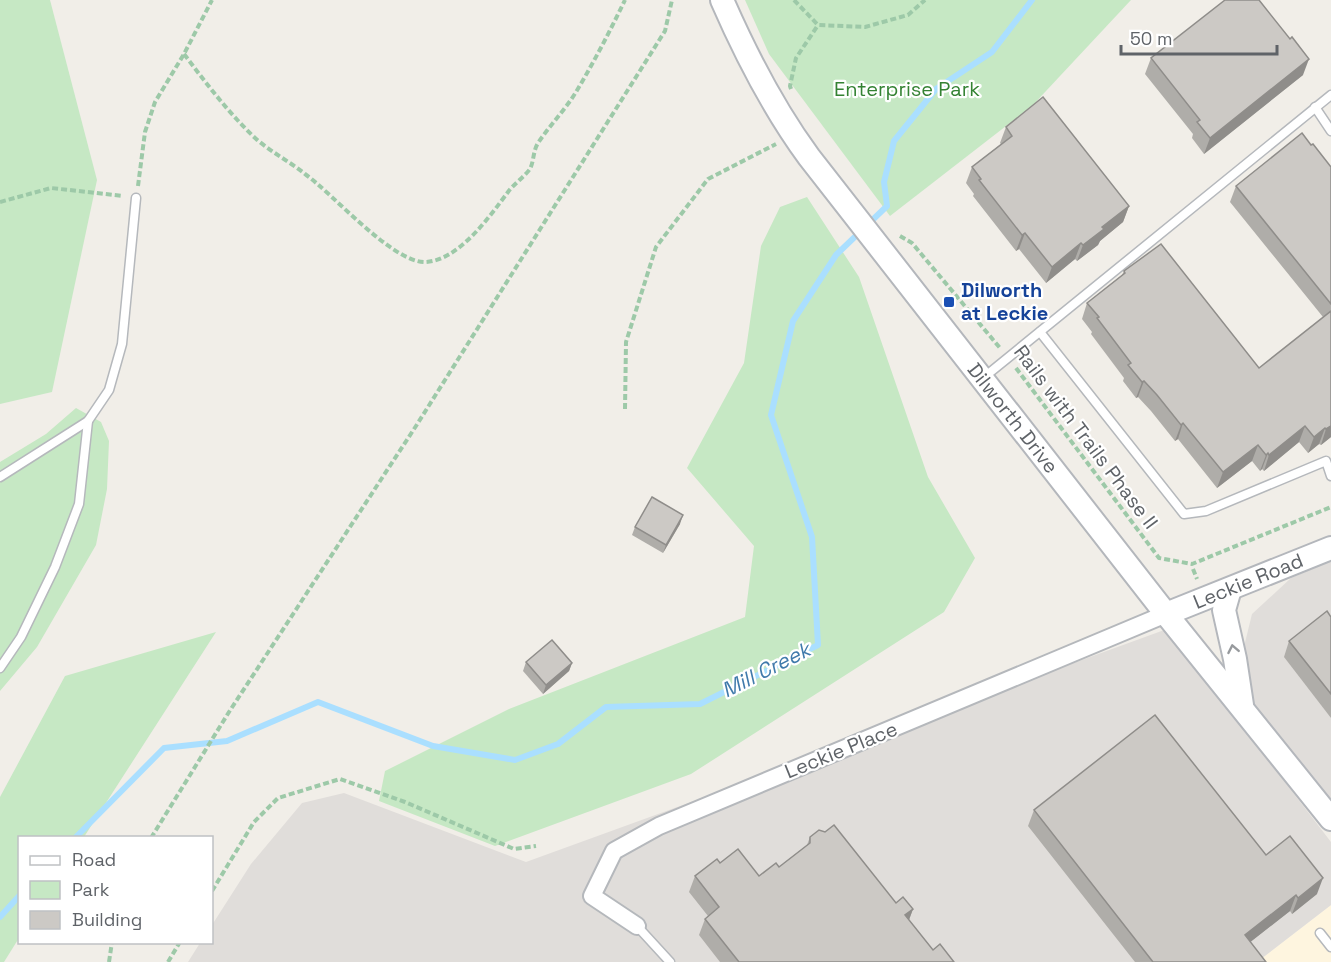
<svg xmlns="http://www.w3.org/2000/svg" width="1331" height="962" viewBox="0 0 1331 962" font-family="'Space Grotesk',sans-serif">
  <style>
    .commercial { fill: #fef5df }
    .industrial { fill: #e0ddda }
    .green { fill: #c6e8c4 }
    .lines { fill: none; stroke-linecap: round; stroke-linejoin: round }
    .stream { stroke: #aadfff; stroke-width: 6 }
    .lane-casing { stroke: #b5b8bc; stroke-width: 11 }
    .street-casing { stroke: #b5b8bc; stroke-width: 20 }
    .secondary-casing { stroke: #b4b7bc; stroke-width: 26 }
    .path { stroke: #9dc9a8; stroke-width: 4; stroke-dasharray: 6 3; stroke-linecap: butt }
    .lane { stroke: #fff; stroke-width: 8 }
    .street { stroke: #fff; stroke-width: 16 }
    .secondary { stroke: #fff; stroke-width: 22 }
    .wall { fill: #afada9 }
    .shaded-wall { fill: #8f8d8a }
    .building { fill: #ccc9c5; stroke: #8f8d8a; stroke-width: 1.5 }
    .oneway { stroke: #979a9d }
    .transit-dot { fill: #1a4fb4; stroke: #fff; stroke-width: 2 }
    .labels { text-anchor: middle; stroke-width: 4.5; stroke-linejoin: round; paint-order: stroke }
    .park-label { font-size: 20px; fill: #348233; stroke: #fff }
    .transit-label { font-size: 20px; font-weight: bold; fill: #164399; stroke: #fff; text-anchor: start }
    .street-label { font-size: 20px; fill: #5f6368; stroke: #fff }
    .water-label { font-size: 21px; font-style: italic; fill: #407aab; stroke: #fff }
  </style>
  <rect width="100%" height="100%" fill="#f1eee8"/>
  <!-- commercial -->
  <path class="commercial" d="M1331 905V962H1257Z"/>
  <!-- industrial -->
  <g class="industrial">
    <path d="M1331 561V802L1249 700 1241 659 1252 614 1291 578Z"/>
    <path d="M1167 629 1331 842V905L1257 962H188L200 943 212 942V925L251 864 302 803 344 793 526 862Z"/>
  </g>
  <!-- green -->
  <g class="green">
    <path d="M0 0H50L97 180 52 392 0 404Z"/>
    <path d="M745 0H1131L1032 106 890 216 769 54Z"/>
    <path d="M807 197 859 277 928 477 975 558 944 612 691 774 495 846 379 801 385 771 509 709 745 617 754 546 687 468 744 363 761 246 780 207Z"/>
    <path d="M76 408 101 422 109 441 107 489 96 545 37 647 0 691V462L46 434Z"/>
    <path d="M216 632 84 837 20 838 19 938 4 962H0V797L65 676Z"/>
  </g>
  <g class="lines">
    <!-- stream -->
    <g class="stream">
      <path d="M75 838 164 748 227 741 318 702 433 746 515 760 558 744 606 707 700 704 818 645 812 537 771 415 793 321 836 255 887 206 884 182 894 141 936 89 992 52 1032 0"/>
      <path d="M0 917 20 895"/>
    </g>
    <defs>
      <g id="lane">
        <path d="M1315 107 1331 131"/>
        <path d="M1040 332 1184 514 1206 511 1326 461 1331 476"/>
        <path d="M983 378 1331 95"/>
        <path d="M0 477 88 421 109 390 122 344 136 198"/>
        <path d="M0 668 21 637 55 567 79 504 88 421"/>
        <path d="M637 926 670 962"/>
        <path d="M1320 933 1331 947"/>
      </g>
      <path id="street" d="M637 926 592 896 614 851 659 826 1166 614"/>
      <g id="secondary">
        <path d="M722 0C746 55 773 108 809 157L1166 614 1331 819"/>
        <path d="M1230 589 1224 610 1235 659 1242 705"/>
        <path d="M1166 614 1331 548"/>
      </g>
    </defs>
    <!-- lane casing -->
    <use href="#lane" class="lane-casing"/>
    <!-- street casing -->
    <use href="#street" class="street-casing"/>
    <!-- secondary casing -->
    <use href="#secondary" class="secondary-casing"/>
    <!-- path -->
    <g class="path">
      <path d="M794 0 818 25 865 27 908 15 925 0"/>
      <path d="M184 54C206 83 227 111 254 137 269 151 289 161 305 174 333 194 391 261 424 262 458 262 490 216 508 192 514 184 524 177 530 169 534 161 533 151 538 143 550 125 565 110 576 92 594 62 610 31 625 0"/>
      <path d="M791 89 790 86 796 58 818 25"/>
      <path d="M138 186 145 132 155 102 184 54 212 0"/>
      <path d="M0 202 51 188 123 196"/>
      <path d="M900 236 912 243 1000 348"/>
      <path d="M1016 368 1159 558 1192 564 1331 507"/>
      <path d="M625 409 626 342 656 247 708 179 776 144"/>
      <path d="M1193 569 1197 579"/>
      <path d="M151 838 229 712 416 426 665 31 672 0"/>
      <path d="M212 891 254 822 278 798 340 779 405 802 514 849 536 846"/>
      <path d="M109 962 112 942"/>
      <path d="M168 962 180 942"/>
    </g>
    <!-- lane -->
    <use href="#lane" class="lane"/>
    <!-- street -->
    <use href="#street" class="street"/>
    <!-- secondary -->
    <use href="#secondary" class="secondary"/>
  </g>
  <!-- wall -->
  <g class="wall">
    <path d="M1151 58 1303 75 1204 154 1192 138 1193 134 1145 74Z"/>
    <path d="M1006 127 1129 206 1123 222 1100 241 1098 245 1077 261 1075 259 1046 283 1019 249 1016 251 973 196 974 194 966 183 972 167 1001 144 1000 143Z"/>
    <path d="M1311 145 1331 167V437L1321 445 1319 444 1308 453 1299 442 1264 471 1262 469 1260 471 1252 461 1217 488 1178 439 1175 441 1151 411 1138 397 1136 398 1123 381 1124 378 1091 334 1092 332 1082 319 1087 303 1122 275 1124 271 1259 368 1323 317 1230 202 1236 186Z"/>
    <path d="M680 524 663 553 632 535 635 527Z"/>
    <path d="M1331 617V718L1284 657 1289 641Z"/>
    <path d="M526 662 572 663 569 671 543 694 523 671Z"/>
    <path d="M1034 810 1266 855 1317 894 1292 914 1290 911 1250 942 1266 962H1135L1028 826Z"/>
    <path d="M810 837 896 903 913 909 909 920 933 950 954 962H720L699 935 705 919 708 916 689 892 695 876 720 863 759 876 779 867 807 845Z"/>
  </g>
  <!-- shaded-wall -->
  <g class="shaded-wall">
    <path d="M1309 59 1303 75 1204 154 1210 138Z"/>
    <path d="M1129 206 1123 222 1100 241 1098 245 1077 261 1083 245 1102 227Z"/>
    <path d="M1025 233 1019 249 1016 251 1022 235Z"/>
    <path d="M1081 243 1075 259 1046 283 1052 267Z"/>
    <path d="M1144 381 1138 397 1136 398 1142 382Z"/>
    <path d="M1183 423 1178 439 1175 441 1181 425Z"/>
    <path d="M1305 426 1299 442 1264 471 1269 455Z"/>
    <path d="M1331 426V437L1321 445 1326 429Z"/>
    <path d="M1325 428 1319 444 1308 453 1314 437Z"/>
    <path d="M1258 445 1252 461 1217 488 1223 472Z"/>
    <path d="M1268 453 1262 469 1260 471 1266 455Z"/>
    <path d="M683 515 680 524 663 553 666 545Z"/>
    <path d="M572 663 569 671 543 694 546 685Z"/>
    <path d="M1323 878 1317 894 1292 914 1298 898Z"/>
    <path d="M1296 895 1290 911 1239 951 1245 935Z"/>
    <path d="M913 909 907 925 905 915Z"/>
  </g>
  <!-- building -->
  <g class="building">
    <path d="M1225 0H1259L1290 39 1292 37 1309 59 1210 138 1197 122 1200 120 1151 58Z"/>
    <path d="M1043 97 1129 206 1102 227 1104 229 1083 245 1081 243 1052 267 1025 233 1022 235 979 180 981 179 972 167 1012 136 1006 127Z"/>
    <path d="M1302 133 1311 145 1313 144 1331 167V304L1236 186Z"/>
    <path d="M1161 244 1259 368 1331 311V426L1326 429 1325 428 1314 437 1305 426 1269 455 1268 453 1266 455 1258 445 1223 472 1183 423 1181 425 1157 395 1144 381 1142 382 1128 365 1131 363 1097 318 1099 317 1087 303 1125 273 1124 271Z"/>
    <path d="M652 497 683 515 666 545 635 527Z"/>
    <path d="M1327 611 1331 617V694L1289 641Z"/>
    <path d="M552 640 572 663 546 685 526 662Z"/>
    <path d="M1155 715 1266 855 1290 836 1323 878 1298 898 1296 895 1245 935 1266 962H1153L1034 810Z"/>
    <path d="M834 825 896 903 903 897 913 909 905 915 933 950 940 944 954 962H739L705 919 719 907 695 876 717 859 720 863 738 849 759 876 776 863 779 867 810 843V837L819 830 825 832Z"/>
  </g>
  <!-- one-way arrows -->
  <defs><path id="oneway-chevron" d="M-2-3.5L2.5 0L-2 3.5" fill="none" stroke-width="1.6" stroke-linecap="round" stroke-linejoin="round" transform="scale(1.5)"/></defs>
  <use class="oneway" href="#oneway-chevron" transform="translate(1233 649) rotate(-101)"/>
  <!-- markers -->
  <rect class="transit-dot" x="943" y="296" width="12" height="12" rx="3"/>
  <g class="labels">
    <!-- park labels -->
    <g class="park-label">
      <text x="907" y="96">Enterprise Park</text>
    </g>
    <!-- transit labels -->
    <g class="transit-label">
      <text x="961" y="297">Dilworth<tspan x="961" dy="23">at Leckie</tspan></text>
    </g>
    <!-- street labels -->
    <g class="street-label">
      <text transform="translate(1013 418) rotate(52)" y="7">Dilworth Drive</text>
      <text transform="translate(1086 437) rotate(53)" y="7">Rails with Trails Phase II</text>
      <text transform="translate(1248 581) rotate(-22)" y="7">Leckie Road</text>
      <text transform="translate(841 750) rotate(-22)" y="7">Leckie Place</text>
    </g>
    <!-- water labels -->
    <g class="water-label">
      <text transform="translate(766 670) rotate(-27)" y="7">Mill Creek</text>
    </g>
  </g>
  <!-- legend -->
  <rect x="18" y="836" width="195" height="108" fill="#ffffff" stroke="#bfc1c3" stroke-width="1.5"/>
  <rect x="30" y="856" width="30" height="9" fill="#ffffff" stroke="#bfc1c3" stroke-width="1.5"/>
  <text x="72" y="866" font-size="18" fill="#5f6368">Road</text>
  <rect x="30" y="881" width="30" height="18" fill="#c6e8c4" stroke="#bfc1c3" stroke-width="1.5"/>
  <text x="72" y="896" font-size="18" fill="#5f6368">Park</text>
  <rect x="30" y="911" width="30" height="18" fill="#ccc9c5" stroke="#bfc1c3" stroke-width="1.5"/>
  <text x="72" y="926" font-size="18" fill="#5f6368">Building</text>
  <!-- scale -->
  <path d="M1121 45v9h156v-9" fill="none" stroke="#5f6368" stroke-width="3"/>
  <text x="1130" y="45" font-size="18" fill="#5f6368" stroke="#ffffff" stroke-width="4.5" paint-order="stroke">50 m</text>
</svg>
